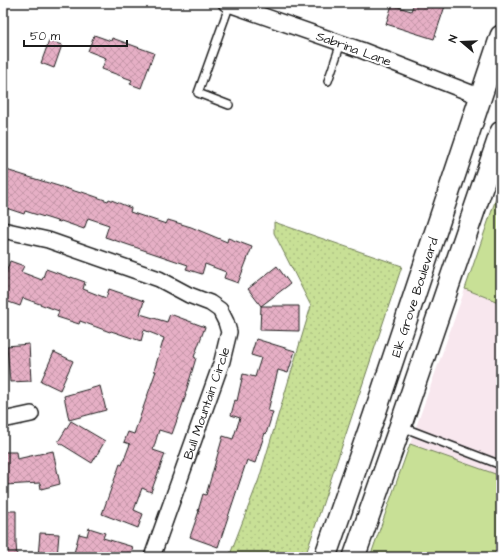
<svg xmlns="http://www.w3.org/2000/svg" width="504" height="560" viewBox="0 0 504 560" font-family="'Architects Daughter',sans-serif">
  <style>
    .built { fill: #f8e7ee }
    .grass { fill: #c8e096; stroke: #727e59 }
    .park { fill: url(#park-dots); stroke: #727e59 }
    .building { fill: url(#building-cross-hatch); stroke: #1c1c1c }
    .lines { fill: none; stroke-linecap: round; stroke-linejoin: round }
    .service-casing { stroke: #1c1c1c; stroke-width: 10 }
    .minor-casing { stroke: #1c1c1c; stroke-width: 18 }
    .secondary-casing { stroke: #1c1c1c; stroke-width: 24 }
    .service { stroke: #fff; stroke-width: 7 }
    .minor { stroke: #fff; stroke-width: 15 }
    .secondary { stroke: #fff; stroke-width: 21 }
    .labels { text-anchor: middle; stroke-width: 4; stroke-linejoin: round; paint-order: stroke }
    .street-label { font-size: 13px; fill: #1c1c1c; stroke: #fff }
  </style>
  <defs>
    <pattern id="park-dots" width="8" height="8" patternUnits="userSpaceOnUse"><rect width="8" height="8" fill="#c8e096"/><path d="M2 2h.1M6 6h.1" fill="none" stroke="#abc081" stroke-width="1.8" stroke-linecap="round"/></pattern>
    <pattern id="building-cross-hatch" width="8" height="8" patternUnits="userSpaceOnUse"><rect width="8" height="8" fill="#e6afc5"/><path d="M0 0l8 8M0 8l8-8" fill="none" stroke="#c596a9"/></pattern>
  </defs>
  <rect width="100%" height="100%" fill="#fff"/>
  <filter id="ink" filterUnits="userSpaceOnUse"><feTurbulence type="fractalNoise" baseFrequency=".025" numOctaves="2"/><feDisplacementMap in="SourceGraphic" scale="8" xChannelSelector="R" yChannelSelector="G"/><feConvolveMatrix kernelMatrix="1 2 1 2 8 2 1 2 1" color-interpolation-filters="sRGB"/></filter>
  <g filter="url(#ink)">
    <!-- built -->
    <path class="built" d="M465 289 501 303V476L410 444Z"/>
    <!-- grass -->
    <g class="grass">
      <path d="M501 184V303L465 289Z"/>
      <path d="M410 444 501 476V557H370Z"/>
    </g>
    <!-- park -->
    <path class="park" d="M274 222 402 266 305 557H229L259 479 311 306 274 233Z"/>
    <!-- building -->
    <g class="building">
      <path d="M414 3H446L434 39 386 24 392 5 411 11Z"/>
      <path d="M94 35 111 41 112 38 154 53 141 88 130 84 132 80 102 69 106 58 88 51Z"/>
      <path d="M49 41 62 45 54 68 41 63Z"/>
      <path d="M3 169 81 193 82 192 108 201 109 199 131 208 130 212 166 224 168 220 191 227 227 242 228 238 252 247 238 283 224 278 226 272 205 264 202 274 186 269 188 265 105 237 109 225 88 218 84 229 61 221 60 222 25 211 24 214 3 207Z"/>
      <path d="M10 261 24 266 21 272 42 280 46 269 71 278V277L85 282 83 289 106 298 109 289 144 301 140 314 167 322 170 314 205 327 194 357 196 358 185 395H186L172 434 159 430 153 450 165 454 151 492 142 488 134 510 143 514 138 528 102 514 120 464 122 465 130 444 124 442 128 432 134 434 156 371H154L164 338 144 330 141 341 111 331 110 332 80 321 79 324 57 317 59 311 23 298 20 306 3 300V282Z"/>
      <path d="M277 266 290 284 261 306H299V331L260 330 261 306 248 289Z"/>
      <path d="M256 339 295 351 288 373 278 370 268 411 273 412 266 434 265 433 255 463 247 460 218 547 190 537 199 511H198L203 494 206 495 223 436 233 439 240 418 231 415 235 400 237 401 243 374 255 377 261 358 251 355Z"/>
      <path d="M29 344 31 381 10 382 7 346Z"/>
      <path d="M54 352 73 361 60 390 41 381Z"/>
      <path d="M100 386 106 410 69 420 64 396Z"/>
      <path d="M71 421 105 441 92 463 58 442Z"/>
      <path d="M53 451 60 484 41 489 40 483 5 485 3 452H16L17 459Z"/>
      <path d="M3 511H16V543L17 557H3Z"/>
      <path d="M89 528 105 533 103 538 133 547 130 557H73L79 534 87 536Z"/>
      <path d="M40 533 59 534 57 557H38Z"/>
    </g>
    <g class="lines">
      <defs>
        <g id="service">
          <path d="M328 81 341 43"/>
          <path d="M229 105 198 93 230 4"/>
          <path d="M402 427 501 465"/>
        </g>
        <g id="minor">
          <path d="M226 3 361 50 481 97"/>
          <path d="M3 230 48 240 159 279 189 295 210 303 220 310 226 322 229 332 222 361 152 557"/>
          <path d="M3 420 31 414"/>
        </g>
        <g id="secondary">
          <path d="M325 557 374 416 501 36"/>
          <path d="M354 557 400 427 501 132"/>
        </g>
      </defs>
      <!-- service casing -->
      <use href="#service" class="service-casing"/>
      <!-- minor casing -->
      <use href="#minor" class="minor-casing"/>
      <!-- secondary casing -->
      <use href="#secondary" class="secondary-casing"/>
      <!-- service -->
      <use href="#service" class="service"/>
      <!-- minor -->
      <use href="#minor" class="minor"/>
      <!-- secondary -->
      <use href="#secondary" class="secondary"/>
    </g>
  </g>
  <g class="labels">
    <!-- street labels -->
    <g class="street-label">
      <text transform="translate(354 48) rotate(20)" y="5">Sabrina Lane</text>
      <text transform="translate(414 297) rotate(-72)" y="5">Elk Grove Boulevard</text>
      <text transform="translate(206 403) rotate(-71)" y="5">Bull Mountain Circle</text>
    </g>
  </g>
  <!-- margin -->
  <rect width="504" height="560" fill="none" stroke="#fff" stroke-width="16"/>
  <rect x="8" y="8" width="488" height="544" fill="none" stroke="#1c1c1c" stroke-width="1.5" filter="url(#ink)"/>
  <!-- north arrow -->
  <g transform="translate(462 42) rotate(289)" stroke="#ffffff" stroke-width="3" paint-order="stroke">
  <path d="M0-3L7 15L0 10L-7 15Z" fill="#1c1c1c"/>
  <text y="-6" font-size="11" font-weight="bold" text-anchor="middle" fill="#1c1c1c">N</text>
  </g>
  <!-- scale -->
  <path d="M24 40v6h103v-6" fill="none" stroke="#1c1c1c" stroke-width="2"/>
  <text x="30" y="40" font-size="12" fill="#1c1c1c" stroke="#ffffff" stroke-width="3" paint-order="stroke">50 m</text>
</svg>
